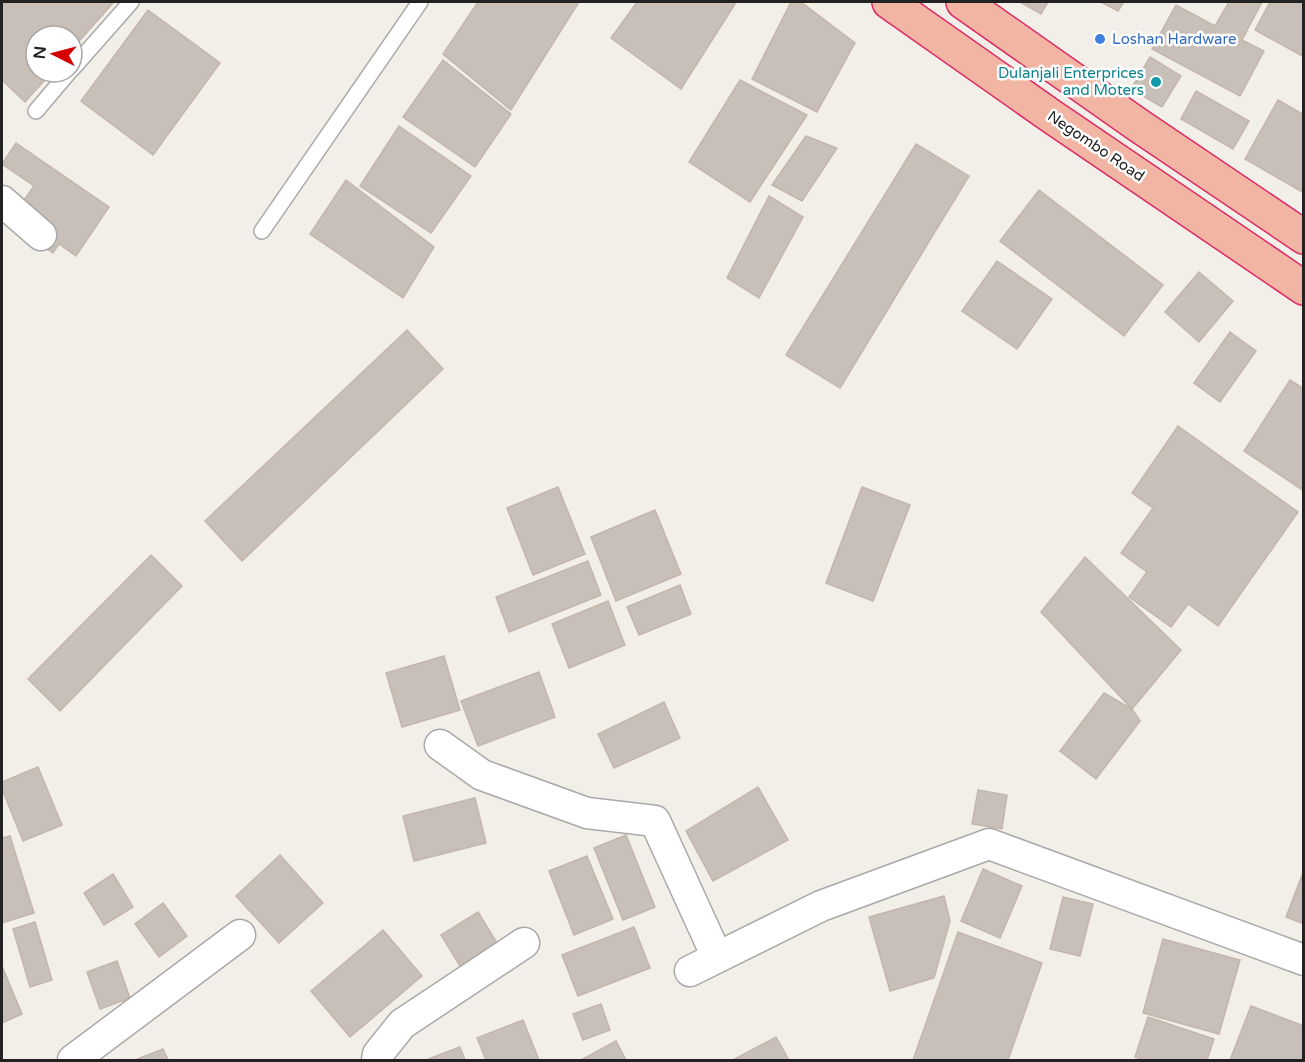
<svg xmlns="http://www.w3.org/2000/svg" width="1305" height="1062" viewBox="0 0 1305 1062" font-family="'Varela Round',sans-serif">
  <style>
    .building { fill: #c7bfb8; stroke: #c4b6ab; stroke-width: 1.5 }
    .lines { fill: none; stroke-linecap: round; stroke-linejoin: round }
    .service-casing { stroke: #a9a9a9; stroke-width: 18 }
    .minor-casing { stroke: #a9a9a9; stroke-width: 33 }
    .trunk-casing { stroke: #dc2a67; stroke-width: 36 }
    .service { stroke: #fff; stroke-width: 15 }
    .minor { stroke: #fff; stroke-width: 30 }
    .trunk { stroke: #f2b4a3; stroke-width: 33 }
    .shop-dot { fill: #3f7fe0; stroke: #fff; stroke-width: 2 }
    .culture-dot { fill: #0f9aa8; stroke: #fff; stroke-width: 2 }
    .labels { text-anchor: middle; stroke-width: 5; stroke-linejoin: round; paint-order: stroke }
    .shop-label { font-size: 15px; fill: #366cbe; stroke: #fff; text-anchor: start }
    .culture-label { font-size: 15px; fill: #0d838f; stroke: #fff; text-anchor: end }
    .street-label { font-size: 15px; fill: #222; stroke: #fff }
  </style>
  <rect width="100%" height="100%" fill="#f2efe9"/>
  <!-- building -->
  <g class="building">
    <path d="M2 2H114L72 49V36H36V72H52L25 102 2 80Z"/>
    <path d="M478 2H579L511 110 443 54Z"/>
    <path d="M637 2H731L735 4 681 89 611 38Z"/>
    <path d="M791 2H801L855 43 817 112 752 79Z"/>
    <path d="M1020 2H1048L1041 14Z"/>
    <path d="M1101 2H1124L1118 11Z"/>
    <path d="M1229 2H1262L1242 40 1264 51 1240 96 1152 49 1176 5 1215 26Z"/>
    <path d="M1270 2H1304V57L1255 30Z"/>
    <path d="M148 10 220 63 153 155 81 101Z"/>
    <path d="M1150 57 1181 76 1162 107 1131 89Z"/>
    <path d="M443 60 511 114 475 167 403 117Z"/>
    <path d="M740 80 807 115 750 202 689 162Z"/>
    <path d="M1196 91 1249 121 1233 149 1181 119Z"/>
    <path d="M1278 100 1304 115V193L1245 159Z"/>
    <path d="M399 126 471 176 431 233 360 186Z"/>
    <path d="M806 136 837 148 802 201 772 185Z"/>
    <path d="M16 143 109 207 76 256 59 244 53 253 30 237 15 213 34 186 2 164Z"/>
    <path d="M916 144 969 176 840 388 786 355Z"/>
    <path d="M346 180 434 247 403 298 310 234Z"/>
    <path d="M1039 190 1163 285 1124 336 1000 241Z"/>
    <path d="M769 196 803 217 759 298 727 278Z"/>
    <path d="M997 261 1052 299 1017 349 962 311Z"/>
    <path d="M1199 272 1233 301 1199 342 1165 312Z"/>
    <path d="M407 330 443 369 242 561 205 521Z"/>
    <path d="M1230 332 1256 351 1220 402 1194 383Z"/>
    <path d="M1290 380 1304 389V491L1244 451Z"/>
    <path d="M1178 426 1298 512 1218 626 1188 604 1171 627 1129 597 1147 572 1121 553 1153 508 1132 493Z"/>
    <path d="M558 487 585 554 533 575 507 508Z"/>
    <path d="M862 487 910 505 873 601 826 583Z"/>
    <path d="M655 510 681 574 616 601 591 537Z"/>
    <path d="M151 555 182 586 60 711 28 679Z"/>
    <path d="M1085 557 1181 650 1132 709 1041 612Z"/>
    <path d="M588 561 601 595 509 632 496 597Z"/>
    <path d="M680 585 691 614 639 635 627 607Z"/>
    <path d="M608 601 625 645 569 668 552 624Z"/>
    <path d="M444 656 460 710 402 727 386 673Z"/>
    <path d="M539 672 555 717 478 746 461 701Z"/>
    <path d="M1104 693 1132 709 1140 721 1096 779 1060 751Z"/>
    <path d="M664 702 680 738 614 768 598 734Z"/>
    <path d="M38 767 62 825 23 841 2 789V782Z"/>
    <path d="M758 787 788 840 713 881 686 831Z"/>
    <path d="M978 790 1007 795 1002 829 972 824Z"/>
    <path d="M475 798 486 843 414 861 403 816Z"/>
    <path d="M626 835 655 907 623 920 594 848Z"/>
    <path d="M10 836 34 913 2 923V838Z"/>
    <path d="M280 855 323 903 279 943 236 896Z"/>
    <path d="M587 856 613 919 574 935 549 871Z"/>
    <path d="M983 869 1022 886 1000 938 961 921Z"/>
    <path d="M1304 870V924L1286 917Z"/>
    <path d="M113 874 133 907 104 925 84 893Z"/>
    <path d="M944 896 950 921 934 978 890 991 869 917Z"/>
    <path d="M1063 897 1093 904 1080 956 1050 949Z"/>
    <path d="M163 903 187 936 159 957 135 924Z"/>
    <path d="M478 912 497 943 460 966 441 935Z"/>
    <path d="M35 922 52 980 30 987 13 929Z"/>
    <path d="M634 927 650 968 578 996 562 955Z"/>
    <path d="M383 930 422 976 350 1037 311 991Z"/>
    <path d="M958 932 1042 963 1008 1060H913Z"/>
    <path d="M1163 939 1240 960 1219 1034 1143 1013Z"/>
    <path d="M117 961 130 998 100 1009 87 972Z"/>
    <path d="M2 966 22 1014 2 1023Z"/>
    <path d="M601 1004 610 1030 583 1040 573 1014Z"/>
    <path d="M1251 1006 1304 1026V1060H1230Z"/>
    <path d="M1148 1017 1214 1039 1207 1060H1144L1135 1057Z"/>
    <path d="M523 1020 539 1060H486L477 1038Z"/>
    <path d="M776 1037 789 1060H733Z"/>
    <path d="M616 1041 626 1060H581Z"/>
    <path d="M460 1047 465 1060H426Z"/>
    <path d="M163 1049 168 1060H135Z"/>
  </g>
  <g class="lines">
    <defs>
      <g id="service">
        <path d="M72 69 131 2"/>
        <path d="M36 111 69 72"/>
        <path d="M262 231 420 2"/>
      </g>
      <g id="minor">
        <path d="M2 201 41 235"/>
        <path d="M440 745 482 775 587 813 655 821 717 957"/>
        <path d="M690 971 821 906 989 844 1304 960"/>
        <path d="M73 1060 240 935"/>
        <path d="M377 1060 378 1054 402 1024 524 943"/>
      </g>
      <g id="trunk">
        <path d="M889 2 1051 116 1304 288"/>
        <path d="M963 2 1138 125 1304 237"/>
      </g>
    </defs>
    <!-- service casing -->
    <use href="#service" class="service-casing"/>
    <!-- minor casing -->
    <use href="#minor" class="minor-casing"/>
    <!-- trunk casing -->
    <use href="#trunk" class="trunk-casing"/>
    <!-- service -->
    <use href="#service" class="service"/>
    <!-- minor -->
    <use href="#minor" class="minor"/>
    <!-- trunk -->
    <use href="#trunk" class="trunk"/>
  </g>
  <!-- markers -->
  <circle class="shop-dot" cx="1100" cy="39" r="6"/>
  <circle class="culture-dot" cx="1156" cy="82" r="6"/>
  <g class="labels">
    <!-- shop labels -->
    <g class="shop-label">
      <text x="1112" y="44">Loshan Hardware</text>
    </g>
    <!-- culture labels -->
    <g class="culture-label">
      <text x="1144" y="78">Dulanjali Enterprices<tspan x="1144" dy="17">and Moters</tspan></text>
    </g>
    <!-- street labels -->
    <g class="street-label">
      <text transform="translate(1096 146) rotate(34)" y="5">Negombo Road</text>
    </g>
  </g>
  <!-- border -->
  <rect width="1305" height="1062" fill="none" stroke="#222222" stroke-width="6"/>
  <!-- north arrow -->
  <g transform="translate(54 54) rotate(276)"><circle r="28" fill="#ffffff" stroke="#a7a7a7" stroke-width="1.5"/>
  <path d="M0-4.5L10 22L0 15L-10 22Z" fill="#d40000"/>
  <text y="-9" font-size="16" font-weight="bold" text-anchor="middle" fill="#222222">N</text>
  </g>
</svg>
